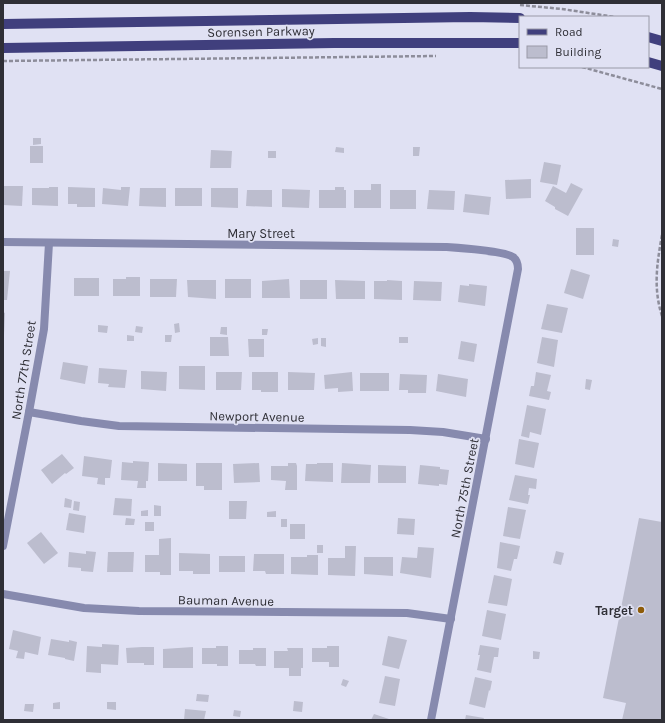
<svg xmlns="http://www.w3.org/2000/svg" width="665" height="723" viewBox="0 0 665 723" font-family="Karla,sans-serif">
  <style>
    .building { fill: #bcbdce }
    .lines { fill: none; stroke-linecap: round; stroke-linejoin: round }
    .path { stroke: #8d8d9a; stroke-width: 2.5; stroke-dasharray: 4 2; stroke-linecap: butt }
    .street { stroke: #878aae; stroke-width: 8 }
    .primary { stroke: #403f7d; stroke-width: 10 }
    .poi-dot { fill: #8e5c09; stroke: #e0e1f3; stroke-width: 1.5 }
    .labels { text-anchor: middle; stroke-width: 3.5; stroke-linejoin: round; paint-order: stroke }
    .street-label { font-size: 13px; fill: #2f2f36; stroke: #e0e1f3 }
    .poi-label { font-size: 13px; font-weight: bold; fill: #2f2f36; stroke: #e0e1f3; text-anchor: end }
  </style>
  <rect width="100%" height="100%" fill="#e0e1f3"/>
  <!-- building -->
  <g class="building">
    <path d="M33 138H41V144L33 145Z"/>
    <rect x="30" y="146" width="13" height="17"/>
    <path d="M336 147 344 148V153L335 152Z"/>
    <path d="M413 147H420L419 156H413Z"/>
    <path d="M211 150 232 151 231 168H210Z"/>
    <rect x="268" y="151" width="8" height="7"/>
    <path d="M544 162 561 165 557 185 540 182Z"/>
    <path d="M531 179V198L506 199 505 180Z"/>
    <path d="M571 183 583 189 568 216 555 209V207L545 201 553 186 566 193Z"/>
    <path d="M371 184H381V208H354V190H371Z"/>
    <path d="M3 186H23L22 206 3 205Z"/>
    <path d="M49 187H58V206L32 205V188H49Z"/>
    <path d="M68 187 95 188V207H77V204H68Z"/>
    <path d="M121 187H130L128 206 102 204 103 188 121 190Z"/>
    <path d="M335 187H344V190H346V208H319V190H335Z"/>
    <path d="M140 188H166V207L139 206Z"/>
    <rect x="175" y="188" width="27" height="18"/>
    <path d="M211 188H238V208L211 207Z"/>
    <path d="M282 189 310 190 309 208 282 207Z"/>
    <path d="M247 190H272V207L246 206Z"/>
    <rect x="390" y="190" width="26" height="19"/>
    <path d="M429 190 455 191 454 210 427 209Z"/>
    <path d="M465 194 491 197 489 215 463 212Z"/>
    <rect x="576" y="228" width="18" height="27"/>
    <path d="M613 239 619 240 618 247 612 246Z"/>
    <path d="M571 269 590 275 583 299 564 293Z"/>
    <path d="M3 271H10L7 300H3Z"/>
    <path d="M126 277H140V296H113V279H126Z"/>
    <rect x="74" y="278" width="25" height="18"/>
    <path d="M150 279H177L176 297H150Z"/>
    <rect x="225" y="279" width="26" height="19"/>
    <path d="M289 279 290 298H262V281Z"/>
    <path d="M187 280H216V299L188 297Z"/>
    <rect x="300" y="280" width="27" height="19"/>
    <path d="M335 280 365 281V299H336Z"/>
    <path d="M387 280 402 281V300L374 299V281H387Z"/>
    <path d="M414 281 442 282 441 301 413 300Z"/>
    <path d="M469 284 487 286 485 306 458 302 460 285 469 286Z"/>
    <path d="M547 304 568 308 562 333 541 329Z"/>
    <path d="M3 312 5 313 4 335H3Z"/>
    <path d="M179 323 180 332 175 333 174 324Z"/>
    <path d="M98 325 108 326 107 333 98 332Z"/>
    <path d="M136 326 143 327 142 333 135 332Z"/>
    <path d="M221 327H227V335L220 334Z"/>
    <path d="M262 329H268L267 335H262Z"/>
    <path d="M127 335 134 336V341H127Z"/>
    <path d="M165 335H172L171 342H165Z"/>
    <path d="M210 337H228L229 356H210Z"/>
    <rect x="399" y="337" width="9" height="6"/>
    <path d="M542 337 558 340 554 367 537 363Z"/>
    <path d="M318 338V344L313 345 312 339Z"/>
    <path d="M321 338H326V347L321 346Z"/>
    <path d="M248 339H264V357H249Z"/>
    <path d="M461 341 477 344 474 362 458 359Z"/>
    <path d="M63 362 88 366 85 384 60 379Z"/>
    <path d="M179 366H205V390L179 389Z"/>
    <path d="M99 368 127 370 125 388 108 387 109 384 98 383Z"/>
    <path d="M141 371 167 372 166 391 141 389Z"/>
    <path d="M216 372H242L241 390H216Z"/>
    <path d="M252 372H278V392H261V390H252Z"/>
    <path d="M288 372 315 373 314 390H288Z"/>
    <path d="M352 372 353 391 338 392V388L325 389 324 375Z"/>
    <path d="M536 372 551 375 547 391 551 392 549 400 529 396 531 386H534Z"/>
    <rect x="360" y="373" width="29" height="18"/>
    <path d="M400 374 427 375 426 393H408V390H399Z"/>
    <path d="M438 374 468 379 466 397 436 391Z"/>
    <path d="M586 379 592 380 590 390 585 389Z"/>
    <path d="M527 405 546 409 541 435 530 432 529 438 521 436Z"/>
    <path d="M519 439 539 443 534 468 515 464Z"/>
    <path d="M62 454 74 468 66 474 65 473 52 484 41 470Z"/>
    <path d="M84 456 112 460 110 478H105V485L97 484 98 478 82 476Z"/>
    <path d="M133 461 149 462 148 481H146V488H137L138 481 121 480 122 462 133 463Z"/>
    <path d="M158 463 187 464V481H158Z"/>
    <path d="M196 463H222V490H204V486H196Z"/>
    <path d="M259 463 260 482 234 483 233 464Z"/>
    <path d="M288 463H296L297 466V490H285L286 481 271 480V466H288Z"/>
    <path d="M317 463H333V482L305 481 306 464H317Z"/>
    <path d="M342 463 371 465 370 483H341Z"/>
    <path d="M378 465 406 466V483H378Z"/>
    <path d="M420 465 440 467V469L449 470 447 485 439 484V486L418 484Z"/>
    <path d="M515 475 537 479 536 489 529 488 528 495H530L528 504 509 500Z"/>
    <path d="M65 498 72 500 71 508 64 507Z"/>
    <path d="M115 498 132 499 131 516 113 515Z"/>
    <path d="M74 501 80 502 79 511 73 510Z"/>
    <path d="M229 501H247L246 519H229Z"/>
    <path d="M154 505 161 506V516H154Z"/>
    <path d="M508 507 526 510 520 539 503 536Z"/>
    <path d="M148 510V516H141V511Z"/>
    <path d="M276 511V517H267V512Z"/>
    <path d="M69 513 86 516 84 533 66 530Z"/>
    <path d="M126 518 135 519 134 525H125Z"/>
    <path d="M398 518 415 519 414 535 397 534Z"/>
    <path d="M639 518 662 522V720H622L626 703 603 698Z"/>
    <rect x="281" y="519" width="6" height="8"/>
    <rect x="145" y="522" width="9" height="9"/>
    <rect x="290" y="524" width="15" height="15"/>
    <path d="M41 532 58 553 44 564 27 543Z"/>
    <path d="M171 538V575H160V572H145V555H159V539Z"/>
    <path d="M500 542 520 546 517 559H514L511 571 497 568Z"/>
    <rect x="317" y="545" width="6" height="8"/>
    <path d="M345 546H356L355 576 328 575V558H345Z"/>
    <path d="M418 547 434 548 431 578 400 573 402 557 417 558Z"/>
    <path d="M86 551 96 552 93 572 81 571V568L68 567 69 552 86 554Z"/>
    <path d="M556 551 564 553 561 565 553 563Z"/>
    <path d="M108 552H134L133 572H107Z"/>
    <path d="M179 553 210 554V574H193V571H179Z"/>
    <path d="M254 554H284V574H266L265 571H253Z"/>
    <path d="M307 555H318V575L291 574V557H307Z"/>
    <rect x="219" y="556" width="26" height="16"/>
    <path d="M364 557H393V576L364 574Z"/>
    <path d="M494 575 512 579 507 606 488 603Z"/>
    <path d="M487 610 506 614 501 640 482 636Z"/>
    <path d="M13 630 41 637 38 655 25 652 24 659 16 658 18 651 9 649Z"/>
    <path d="M388 636 407 640 399 669 382 665Z"/>
    <path d="M51 639 69 642V640L77 642 74 661 65 659V658L48 655Z"/>
    <path d="M102 644 119 645 118 665 101 664V673L86 672 87 646 102 647Z"/>
    <path d="M480 645 499 648 498 657H494L491 673 477 670 480 655H478Z"/>
    <path d="M216 646H228V666H217V664H202V648H216Z"/>
    <path d="M327 646H339V667H329V662H312V648H327Z"/>
    <path d="M142 647H154V665H144V663H127L126 648Z"/>
    <path d="M193 647V668H163V649Z"/>
    <path d="M253 648H266V666H256L255 664H239V650H253Z"/>
    <path d="M287 648H303V668H301V676H289V668H274V651H288Z"/>
    <path d="M533 651 540 652 539 659H533Z"/>
    <path d="M385 676 400 679 395 706 379 703Z"/>
    <path d="M475 677 492 681 490 691 489 690 485 708 469 704Z"/>
    <path d="M343 679 349 681 346 687 341 685Z"/>
    <path d="M197 694 209 695 208 702 196 701Z"/>
    <path d="M294 701 303 702 302 712 293 711Z"/>
    <path d="M60 702V709H53V703Z"/>
    <path d="M107 702H116V710L107 709Z"/>
    <path d="M25 704H34L33 712 24 711Z"/>
    <path d="M185 709 206 711 204 720H184Z"/>
    <path d="M234 710 241 711 240 717 233 716Z"/>
    <path d="M374 714 392 720H371Z"/>
    <path d="M466 715 484 718 483 720H465Z"/>
  </g>
  <g class="lines">
    <!-- path -->
    <g class="path">
      <path d="M520 5 562 9 615 17"/>
      <path d="M3 61 436 56"/>
      <path d="M582 67 662 89"/>
      <path d="M662 235C657 263 653 288 662 316"/>
    </g>
    <!-- street -->
    <g class="street">
      <path d="M3 242 445 247C459 248 504 251 513 257 517 260 518 264 518 269L431 720"/>
      <path d="M29 412 81 421 119 426 410 430 443 432 486 439"/>
      <path d="M3 546 29 412 44 329 49 243"/>
      <path d="M3 594 84 608 139 611 407 613 451 619"/>
    </g>
    <!-- primary -->
    <g class="primary">
      <path d="M3 24 470 17 520 18"/>
      <path d="M648 37 662 41"/>
      <path d="M3 48 334 43H520"/>
      <path d="M648 62 662 66"/>
    </g>
  </g>
  <!-- markers -->
  <circle class="poi-dot" cx="641" cy="610" r="4"/>
  <g class="labels">
    <!-- street labels -->
    <g class="street-label">
      <text transform="translate(261 31) rotate(-1)" y="5">Sorensen Parkway</text>
      <text x="261" y="238">Mary Street</text>
      <text transform="translate(23 370) rotate(-81)" y="5">North 77th Street</text>
      <text transform="translate(257 416) rotate(1)" y="5">Newport Avenue</text>
      <text transform="translate(464 488) rotate(-79)" y="5">North 75th Street</text>
      <text transform="translate(226 600) rotate(1)" y="5">Bauman Avenue</text>
    </g>
    <!-- poi labels -->
    <g class="poi-label">
      <text x="633" y="615">Target</text>
    </g>
  </g>
  <!-- border -->
  <rect width="665" height="723" fill="none" stroke="#2f2f36" stroke-width="8"/>
  <!-- legend -->
  <rect x="519" y="16" width="130" height="52" fill="#e0e1f3" stroke="#999aa7"/>
  <rect x="527" y="29" width="20" height="6" fill="#403f7d" stroke="#999aa7"/>
  <text x="555" y="36" font-size="12" fill="#2f2f36">Road</text>
  <rect x="527" y="46" width="20" height="12" fill="#bcbdce" stroke="#999aa7"/>
  <text x="555" y="56" font-size="12" fill="#2f2f36">Building</text>
</svg>
